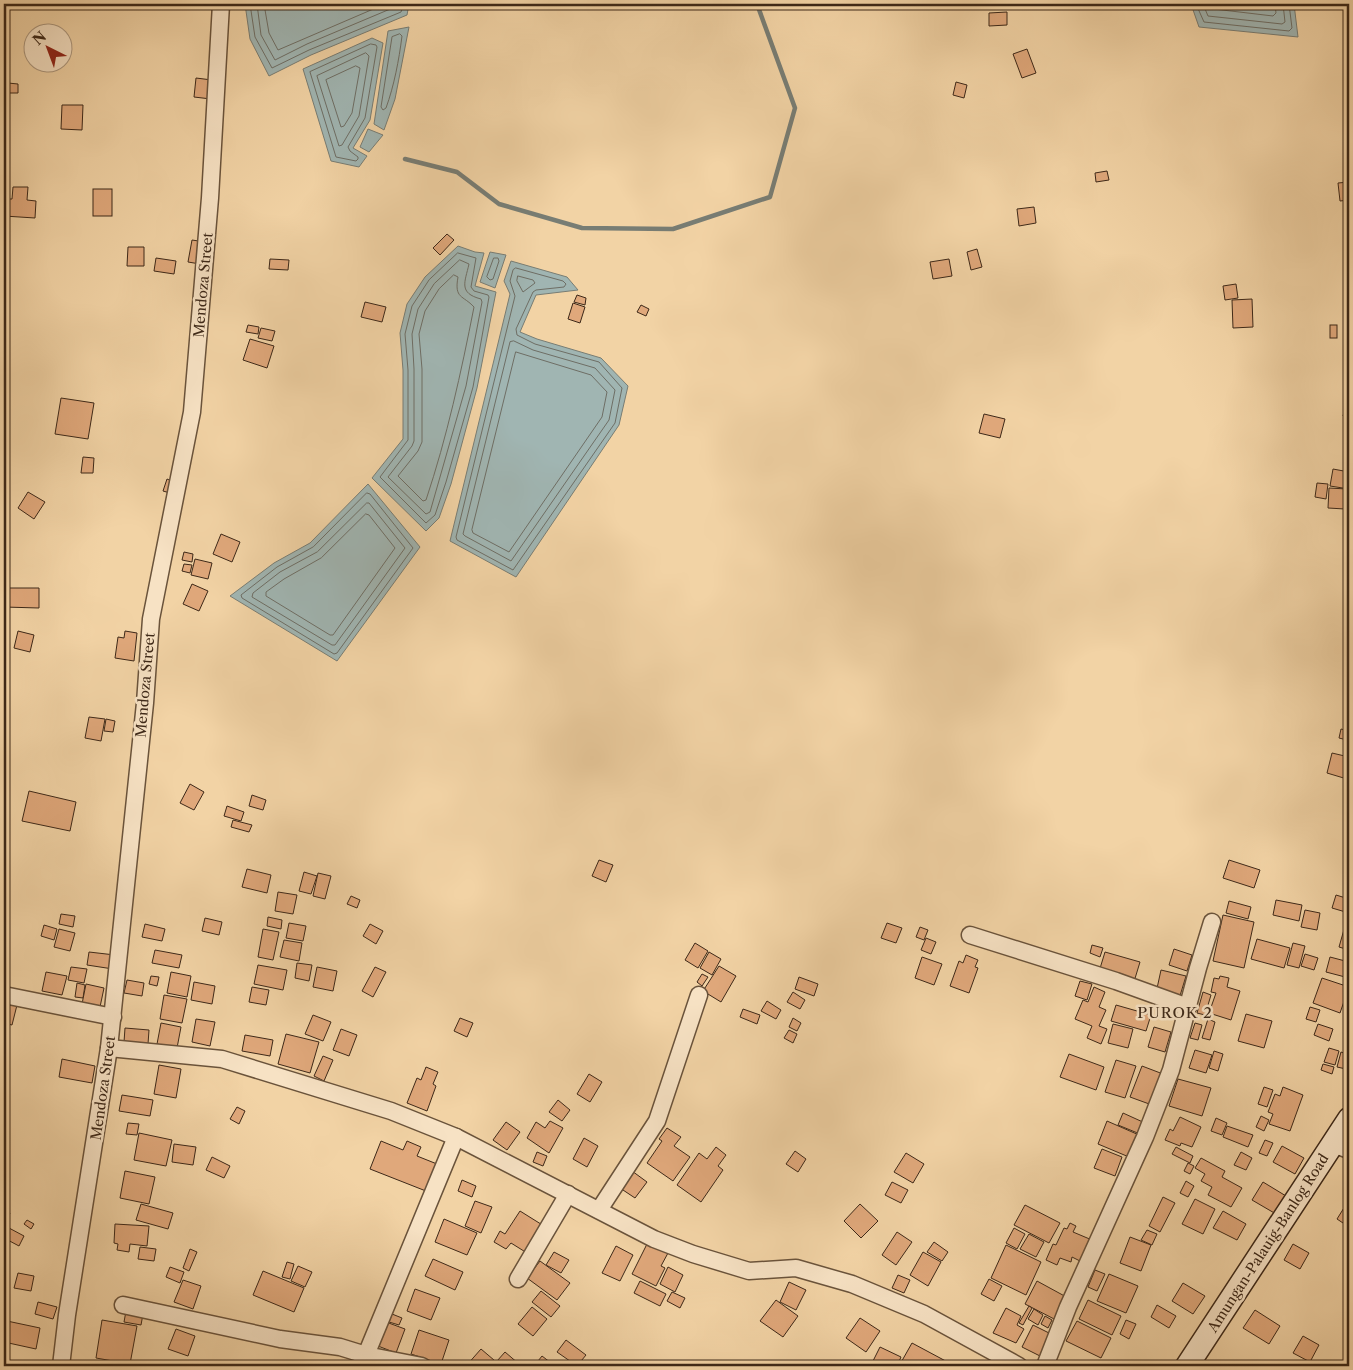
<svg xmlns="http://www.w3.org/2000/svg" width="1353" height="1370" viewBox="0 0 1353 1370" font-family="'Libre Caslon Text',serif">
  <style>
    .water { fill: #a0b5b2; stroke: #787d74 }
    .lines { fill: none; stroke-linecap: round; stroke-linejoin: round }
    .shore { stroke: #6e6e65; stroke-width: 1 }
    .stream { stroke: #787d74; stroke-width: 4.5 }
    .building { fill: #e0a87b; stroke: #3d2818 }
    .minor-casing { stroke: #6a533b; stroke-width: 19 }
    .secondary-casing { stroke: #3d2818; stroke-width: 25 }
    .minor { stroke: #f7e2c4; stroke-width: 16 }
    .secondary { stroke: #f7e2c4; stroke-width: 22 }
    .labels { text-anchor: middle; stroke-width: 5; stroke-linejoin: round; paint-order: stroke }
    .street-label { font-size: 14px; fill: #3d2818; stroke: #f7e2c4 }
    .neighbourhood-label { font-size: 15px; letter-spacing: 1px; fill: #3d2818; stroke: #f7e2c4 }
  </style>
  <rect width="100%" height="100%" fill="#f2d3a5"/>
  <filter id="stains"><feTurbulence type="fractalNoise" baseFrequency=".004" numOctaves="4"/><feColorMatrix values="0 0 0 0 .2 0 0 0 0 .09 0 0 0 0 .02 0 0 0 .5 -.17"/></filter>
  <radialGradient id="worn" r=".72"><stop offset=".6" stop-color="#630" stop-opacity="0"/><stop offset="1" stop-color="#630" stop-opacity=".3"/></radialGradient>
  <!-- water -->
  <g class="water">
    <path d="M245 4H409L407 15 311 55 269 76 250 39Z"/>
    <path d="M1191 4H1294L1298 37 1199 27Z"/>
    <path d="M409 27 395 99 384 130 374 124 388 31Z"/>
    <path d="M372 38 383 43 370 120 353 148 367 156 359 167 331 161 303 69Z"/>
    <path d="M368 129 383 135 369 152 360 147Z"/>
    <path d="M458 246 475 252 484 253 475 286 496 292 477 388 451 484 439 518 426 531 372 478 403 439V370L400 333 407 304 425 277Z"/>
    <path d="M490 252 506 255 495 288 480 282Z"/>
    <path d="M511 261 567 277 578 290 536 295 520 332 537 339 601 358 628 386 619 425 516 577 450 541 510 294 504 281Z"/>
    <path d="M368 484 420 547 337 661 230 596 274 563 310 543Z"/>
  </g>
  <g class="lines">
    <!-- shore -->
    <g class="shore">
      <path d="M250 4 255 37 272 68 309 50 401 12 404 4"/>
      <path d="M257 4 261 35 275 60 307 44 395 7 397 4"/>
      <path d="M264 4 269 33 278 50 385 4"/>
      <path d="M1196 4 1204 22 1289 31 1292 28 1289 4"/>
      <path d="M1203 4 1208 16 1282 24 1285 22 1283 4"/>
      <path d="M1211 4 1214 9 1273 16 1276 13 1275 4"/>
      <path d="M400 34 402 36C399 60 394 86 386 108L383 110 381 107 392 37Z"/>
      <path d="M371 44 376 45 377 47 365 118 348 147 350 151 358 157V159L356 161 336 157 310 72Z"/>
      <path d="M366 53 369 56 359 116 342 145 339 146 317 76Z"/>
      <path d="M356 66 360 68 352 113 344 126 341 127 326 80Z"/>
      <path d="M458 253 476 258 471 287 474 291 488 295 489 297 473 387 446 482 435 515 426 523 380 477 408 440V370L405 334 412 306 429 280Z"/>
      <path d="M494 258H498L499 261 493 279 490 280 487 277Z"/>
      <path d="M460 260 469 264C465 282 458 293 481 299L482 302 466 386 430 512 426 514 388 477 412 446 414 441V369L412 334 418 309 434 284Z"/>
      <path d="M516 268 563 281 566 284 564 287 536 290 533 292 516 329 517 335 535 344 599 362 622 388 615 423 513 570 457 540 456 537 515 296 510 281 513 270Z"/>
      <path d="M454 275 458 277C454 299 463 295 474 307 461 373 447 437 426 500L423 501 398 476 418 451 422 442V369L419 334 425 311 439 289Z"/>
      <path d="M518 276 533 280 535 283 523 292 517 281Z"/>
      <path d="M514 341 533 350 595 368 615 390 609 420 511 561 465 536 463 534 510 342Z"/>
      <path d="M516 352 591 375 607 392 602 417 509 552 473 533 472 530Z"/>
      <path d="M367 493 370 494 413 548 337 653 334 654 242 598 241 595 277 567 313 547Z"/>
      <path d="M367 503H369L405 548 335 645H332L252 597 253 593 280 572 317 552Z"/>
      <path d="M366 514 369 515 395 548 333 635H330L266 596V592L284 579 321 558Z"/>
    </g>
    <!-- stream -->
    <path class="stream" d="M405 159 457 172 499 204 582 228 673 229 770 197 795 108 757 4"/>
  </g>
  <!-- building -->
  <g class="building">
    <path d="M1007 12V25L989 26V13Z"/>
    <path d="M1027 49 1036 73 1022 78 1013 54Z"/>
    <path d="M196 78 212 80 211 99 194 97Z"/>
    <path d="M956 82 967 85 964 98 953 95Z"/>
    <path d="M8 83 18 84V93H8Z"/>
    <path d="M62 105H83L82 130 61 129Z"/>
    <path d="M1107 171 1109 180 1096 182 1095 173Z"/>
    <path d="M1349 182V200L1340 201 1338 183Z"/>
    <path d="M13 187H28L27 200 36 201 35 218 4 216V199H12Z"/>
    <rect x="93" y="189" width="19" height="27"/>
    <path d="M1034 207 1036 223 1019 226 1017 209Z"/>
    <path d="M447 234 454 240 440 255 433 248Z"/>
    <path d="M192 240 205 242 200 264 188 262Z"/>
    <path d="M128 247H144V266H127Z"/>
    <path d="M977 249 982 267 971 270 967 252Z"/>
    <path d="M156 258 176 261 174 274 154 271Z"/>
    <path d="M270 259 289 260 288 270 269 269Z"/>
    <path d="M949 259 952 276 933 279 930 262Z"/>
    <path d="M1236 284 1238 298 1225 300 1223 286Z"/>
    <path d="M577 295 586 298 585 305 574 302Z"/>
    <path d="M1252 299 1253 327 1233 328 1232 300Z"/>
    <path d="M365 302 386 307 382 322 361 317Z"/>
    <path d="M573 303 585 307 580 323 568 319Z"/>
    <path d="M641 305 649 309 646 316 637 312Z"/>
    <path d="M248 325 259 327 258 334 246 332Z"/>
    <rect x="1330" y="325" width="7" height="13"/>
    <path d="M261 328 275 331 272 341 258 338Z"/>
    <path d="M250 339 274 346 267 368 243 360Z"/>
    <path d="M61 398 94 403 88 439 55 434Z"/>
    <path d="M1347 401H1349V417L1343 416Z"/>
    <path d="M984 414 1005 419 1000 438 979 433Z"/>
    <path d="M83 457 94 458 93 473H81Z"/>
    <path d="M1333 469 1349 472V489L1330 486Z"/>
    <path d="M167 479 174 482 170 493 163 491Z"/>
    <path d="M1317 483 1328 484 1326 499 1315 497Z"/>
    <path d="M1329 488 1347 489 1345 509 1328 508Z"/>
    <path d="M28 492 45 502 34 519 18 508Z"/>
    <path d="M221 534 240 542 232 562 213 554Z"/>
    <path d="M184 552 193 554 192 562 182 560Z"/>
    <path d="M195 559 212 563 208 579 191 575Z"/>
    <path d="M184 564 192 565 190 573 182 571Z"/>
    <path d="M192 584 208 591 199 611 183 604Z"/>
    <path d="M4 588H39V608L4 607Z"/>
    <path d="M18 631 34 635 30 652 14 648Z"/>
    <path d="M125 631 137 633 134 661 115 658 118 637 124 638Z"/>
    <path d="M89 717 105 719 101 741 85 738Z"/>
    <path d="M106 719 115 721 113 732 104 731Z"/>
    <path d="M1341 729 1349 731 1347 740 1339 738Z"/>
    <path d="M1332 753 1349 757V769L1347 779 1327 773Z"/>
    <path d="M190 784 204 792 194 810 180 803Z"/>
    <path d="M29 791 76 802 70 831 22 821Z"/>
    <path d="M252 795 266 800 263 810 249 806Z"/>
    <path d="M227 806 244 812 241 821 224 816Z"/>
    <path d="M233 820 252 825 249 832 231 827Z"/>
    <path d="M599 860 613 865 606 882 592 876Z"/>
    <path d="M1229 860 1260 870 1254 888 1223 878Z"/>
    <path d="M247 869 271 875 267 893 242 887Z"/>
    <path d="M304 872 317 876 311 894 299 891Z"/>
    <path d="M318 873 331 876 325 899 313 896Z"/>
    <path d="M278 892 297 895 293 914 275 911Z"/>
    <path d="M1336 895 1349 899V913L1332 908Z"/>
    <path d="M351 896 360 900 357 908 347 904Z"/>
    <path d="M1276 900 1302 905 1299 921 1273 915Z"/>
    <path d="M1229 901 1251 907 1248 919 1226 913Z"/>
    <path d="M1305 910 1320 913 1317 930 1301 927Z"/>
    <path d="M61 914 75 916 73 927 59 924Z"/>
    <path d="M1223 915 1254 922 1244 968 1213 961Z"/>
    <path d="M268 917 282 920 281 929 267 926Z"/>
    <path d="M205 918 222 922 219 935 202 931Z"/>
    <path d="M1347 919 1349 920V950L1339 947Z"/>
    <path d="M289 923 306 926 303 941 286 938Z"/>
    <path d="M887 923 902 928 896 943 881 938Z"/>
    <path d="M145 924 165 929 162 941 142 937Z"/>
    <path d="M370 924 383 931 376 944 363 936Z"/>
    <path d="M44 925 57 929 54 940 41 936Z"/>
    <path d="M920 927 928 930 924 940 916 937Z"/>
    <path d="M59 929 75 933 70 951 54 947Z"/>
    <path d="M263 929 279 932 273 960 258 957Z"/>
    <path d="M926 938 936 942 931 954 921 950Z"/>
    <path d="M1257 939 1290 948 1284 968 1251 959Z"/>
    <path d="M284 940 302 943 299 961 280 957Z"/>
    <path d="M695 943 708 951 698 968 685 960Z"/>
    <path d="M1293 943 1305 946 1299 968 1287 965Z"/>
    <path d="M1092 945 1103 948 1100 957 1090 953Z"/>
    <path d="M1174 949 1192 955 1187 971 1169 965Z"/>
    <path d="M155 950 182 955 179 968 152 963Z"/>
    <path d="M89 952 115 955 113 969 87 965Z"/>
    <path d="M709 952 721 959 712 975 700 968Z"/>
    <path d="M1105 952 1140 962 1133 985 1098 975Z"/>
    <path d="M1305 954 1318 958 1314 970 1301 966Z"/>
    <path d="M966 955 978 960 975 967 978 968 969 993 950 986 959 961 963 963Z"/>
    <path d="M922 957 942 964 934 985 915 978Z"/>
    <path d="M1330 957 1349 962V978L1326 972Z"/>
    <path d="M297 963 312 965 309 981 295 978Z"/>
    <path d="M258 965 287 970 283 990 254 984Z"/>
    <path d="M719 966 736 976 721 1002 703 991Z"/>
    <path d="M71 967 87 969 84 983 68 980Z"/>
    <path d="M317 967 337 971 333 991 313 987Z"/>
    <path d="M375 967 386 972 373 997 362 991Z"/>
    <path d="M1161 970 1186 976 1179 999 1156 993Z"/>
    <path d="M46 972 67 976 62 995 42 991Z"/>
    <path d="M171 972 191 976 187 997 167 993Z"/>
    <path d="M702 974 708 977 702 986 697 982Z"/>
    <path d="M151 976 159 977 157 986 149 984Z"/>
    <path d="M1220 976 1229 978 1227 987 1240 991 1231 1020 1209 1013 1216 993 1211 992 1214 978 1219 979Z"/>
    <path d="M799 977 818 984 814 996 795 989Z"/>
    <path d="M1322 978 1349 987 1340 1013 1313 1003Z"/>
    <path d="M127 980 144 983 142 996 124 993Z"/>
    <path d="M1080 981 1092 984 1087 1000 1075 996Z"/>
    <path d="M194 982 215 986 212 1004 191 1000Z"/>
    <path d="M77 983 85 985 83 998 75 997Z"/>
    <path d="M86 984 104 988 100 1007 82 1004Z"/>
    <path d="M252 987 269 990 266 1005 249 1002Z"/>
    <path d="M1094 987 1105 992 1099 1007 1106 1010 1099 1026 1107 1029 1101 1044 1087 1038 1092 1026 1075 1019 1083 1000 1088 1002Z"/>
    <path d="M793 992 805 1000 800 1009 787 1002Z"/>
    <path d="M1203 992 1211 995 1205 1015 1197 1013Z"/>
    <path d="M164 995 187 999 182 1023 160 1019Z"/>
    <path d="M1349 995V1013L1344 1011Z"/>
    <path d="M4 998 18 1001 12 1025 4 1023Z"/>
    <path d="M767 1001 781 1010 776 1019 761 1011Z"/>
    <path d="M1116 1005 1151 1015 1146 1031 1111 1021Z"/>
    <path d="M1310 1007 1320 1010 1316 1022 1306 1019Z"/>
    <path d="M743 1009 760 1015 757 1024 740 1017Z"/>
    <path d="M1246 1014 1272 1021 1264 1048 1238 1041Z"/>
    <path d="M313 1015 331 1022 323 1041 305 1034Z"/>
    <path d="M460 1018 473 1023 467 1037 454 1031Z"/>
    <path d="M793 1018 801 1023 797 1031 789 1027Z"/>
    <path d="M196 1019 215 1022 210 1046 192 1042Z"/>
    <path d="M1208 1019 1215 1022 1210 1040 1202 1038Z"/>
    <path d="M161 1023 181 1027 177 1048 157 1044Z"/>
    <path d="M1195 1023 1202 1025 1198 1040 1190 1038Z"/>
    <path d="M1113 1024 1133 1029 1128 1048 1108 1043Z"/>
    <path d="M1318 1024 1333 1029 1329 1041 1314 1035Z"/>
    <path d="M1154 1027 1171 1032 1165 1052 1148 1047Z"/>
    <path d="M125 1028 149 1030 148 1044 124 1042Z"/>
    <path d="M341 1029 357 1035 349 1056 333 1050Z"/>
    <path d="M789 1030 797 1034 793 1043 784 1038Z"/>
    <path d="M286 1034 319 1042 310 1073 278 1064Z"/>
    <path d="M245 1035 273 1040 270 1056 242 1051Z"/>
    <path d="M1329 1048 1339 1051 1335 1065 1324 1062Z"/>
    <path d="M1195 1050 1212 1055 1206 1073 1189 1068Z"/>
    <path d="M1214 1051 1223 1054 1218 1071 1209 1068Z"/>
    <path d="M1341 1052 1349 1055 1346 1069 1337 1067Z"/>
    <path d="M1069 1054 1104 1067 1096 1090 1060 1077Z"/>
    <path d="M323 1056 333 1060 324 1081 314 1076Z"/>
    <path d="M62 1059 95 1066 92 1083 59 1077Z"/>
    <path d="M1116 1060 1136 1066 1125 1098 1105 1092Z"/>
    <path d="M1323 1064 1334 1067 1332 1074 1321 1070Z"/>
    <path d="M159 1065 181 1069 176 1098 154 1094Z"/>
    <path d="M1142 1066 1163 1074 1152 1105 1130 1097Z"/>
    <path d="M426 1067 438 1072 433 1084 436 1086 427 1111 407 1103 417 1078 421 1080Z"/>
    <path d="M589 1074 602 1082 590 1102 577 1094Z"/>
    <path d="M1178 1079 1211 1088 1202 1116 1169 1106Z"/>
    <path d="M1264 1087 1273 1090 1267 1107 1258 1104Z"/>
    <path d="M1283 1087 1303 1095 1290 1131 1269 1124 1273 1114 1268 1112 1275 1094 1280 1096Z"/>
    <path d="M122 1095 153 1100 150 1116 119 1111Z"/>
    <path d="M558 1100 570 1110 562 1121 549 1112Z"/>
    <path d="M237 1107 245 1111 239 1124 230 1119Z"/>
    <path d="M1123 1113 1145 1123 1140 1134 1118 1125Z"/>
    <path d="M1261 1116 1269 1120 1264 1131 1256 1127Z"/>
    <path d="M1180 1117 1201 1127 1192 1147 1181 1143 1180 1146 1165 1140 1170 1129 1173 1131Z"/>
    <path d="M1216 1118 1227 1123 1222 1135 1211 1131Z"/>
    <path d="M550 1121 563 1128 549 1153 527 1138 536 1122 545 1128Z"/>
    <path d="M1107 1121 1139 1135 1129 1157 1098 1144Z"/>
    <path d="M506 1122 520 1132 507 1150 493 1140Z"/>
    <path d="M128 1123 139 1124 137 1135 126 1134Z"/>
    <path d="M1227 1126 1253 1135 1248 1147 1223 1137Z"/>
    <path d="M667 1128 681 1137 674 1146 690 1157 673 1181 647 1163 662 1141 659 1139Z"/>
    <path d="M139 1133 172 1140 166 1166 134 1160Z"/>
    <path d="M584 1138 598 1146 587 1167 573 1159Z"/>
    <path d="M1265 1140 1273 1143 1267 1156 1259 1153Z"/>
    <path d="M381 1141 403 1150 407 1141 421 1147 417 1156 442 1166 431 1193 370 1169Z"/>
    <path d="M174 1144 196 1147 193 1165 172 1162Z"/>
    <path d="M1282 1146 1304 1158 1295 1174 1273 1162Z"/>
    <path d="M716 1147 726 1155 718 1166 723 1170 701 1202 677 1185 699 1153 707 1159Z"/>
    <path d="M1176 1147 1193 1156 1190 1163 1172 1154Z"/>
    <path d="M1102 1149 1122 1157 1115 1176 1094 1168Z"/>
    <path d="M795 1151 806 1159 798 1172 786 1164Z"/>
    <path d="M537 1152 547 1156 543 1166 533 1162Z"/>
    <path d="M1241 1152 1252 1158 1246 1170 1234 1165Z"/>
    <path d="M906 1153 924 1164 913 1183 894 1172Z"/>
    <path d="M212 1157 230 1166 224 1178 206 1170Z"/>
    <path d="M1201 1158 1225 1171 1222 1177 1242 1188 1231 1207 1208 1195 1212 1187 1201 1181 1205 1174 1195 1168Z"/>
    <path d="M1188 1163 1194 1166 1190 1174 1184 1171Z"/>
    <path d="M125 1171 155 1177 149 1204 120 1198Z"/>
    <path d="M632 1171 647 1182 635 1198 620 1188Z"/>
    <path d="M462 1180 476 1186 472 1197 458 1191Z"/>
    <path d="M1186 1181 1194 1186 1188 1197 1180 1193Z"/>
    <path d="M892 1182 908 1190 901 1203 885 1195Z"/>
    <path d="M1263 1182 1286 1196 1276 1214 1252 1200Z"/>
    <path d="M1163 1197 1175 1203 1160 1232 1149 1226Z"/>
    <path d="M1195 1199 1215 1209 1203 1234 1182 1224Z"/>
    <path d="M475 1201 492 1207 481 1233 465 1226Z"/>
    <path d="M1347 1203 1349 1205V1227L1337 1219Z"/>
    <path d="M141 1204 173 1213 168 1229 136 1220Z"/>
    <path d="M860 1204 878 1221 861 1238 844 1221Z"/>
    <path d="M1025 1205 1060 1223 1049 1243 1014 1225Z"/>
    <path d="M4 1209 10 1213 6 1221 4 1219Z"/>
    <path d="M520 1211 544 1226 527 1253 511 1243 506 1249 494 1242 500 1231 505 1234Z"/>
    <path d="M1223 1211 1246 1224 1237 1240 1213 1228Z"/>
    <path d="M444 1219 477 1233 467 1255 435 1242Z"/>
    <path d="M27 1220 34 1224 31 1229 24 1224Z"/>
    <path d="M1070 1223 1076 1226 1073 1232 1092 1240 1082 1262 1072 1257 1071 1262 1060 1258 1057 1265 1046 1260 1053 1244 1056 1245 1064 1228 1067 1229Z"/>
    <path d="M115 1224 149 1226 147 1246 130 1244 129 1252 117 1250 118 1244 114 1243Z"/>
    <path d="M9 1228 24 1236 19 1246 4 1238Z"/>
    <path d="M1014 1228 1025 1234 1017 1249 1006 1243Z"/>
    <path d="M1147 1230 1157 1234 1152 1245 1141 1240Z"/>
    <path d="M897 1232 912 1242 896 1265 882 1255Z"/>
    <path d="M1029 1234 1044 1242 1036 1257 1020 1249Z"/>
    <path d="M1130 1237 1151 1245 1141 1271 1120 1263Z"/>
    <path d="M648 1242 668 1253 661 1266 665 1268 656 1286 632 1274Z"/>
    <path d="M934 1242 948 1252 942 1261 927 1252Z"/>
    <path d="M1293 1244 1309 1253 1300 1269 1284 1260Z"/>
    <path d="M1006 1245 1041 1262 1026 1295 991 1278Z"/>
    <path d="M616 1246 633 1255 620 1281 602 1273Z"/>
    <path d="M140 1247 156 1249 154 1261 138 1259Z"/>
    <path d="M190 1249 197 1252 189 1271 183 1268Z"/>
    <path d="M554 1252 569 1260 561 1273 546 1265Z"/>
    <path d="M923 1252 941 1262 928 1286 910 1275Z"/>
    <path d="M433 1259 463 1272 455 1290 425 1276Z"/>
    <path d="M540 1261 570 1283 557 1300 527 1278Z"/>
    <path d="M287 1262 294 1264 290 1279 282 1277Z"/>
    <path d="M298 1266 312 1272 305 1287 291 1281Z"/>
    <path d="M170 1267 184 1272 180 1283 166 1277Z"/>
    <path d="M668 1267 683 1275 675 1292 660 1284Z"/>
    <path d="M1095 1270 1105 1274 1097 1291 1088 1287Z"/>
    <path d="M263 1271 304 1288 294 1312 253 1295Z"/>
    <path d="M18 1273 34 1276 31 1291 14 1288Z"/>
    <path d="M1109 1274 1138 1286 1126 1313 1097 1301Z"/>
    <path d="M898 1275 910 1280 904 1293 892 1288Z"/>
    <path d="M989 1279 1002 1286 994 1301 981 1294Z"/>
    <path d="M183 1280 201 1286 193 1309 174 1302Z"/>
    <path d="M640 1281 666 1294 660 1306 634 1293Z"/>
    <path d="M1037 1281 1070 1299 1058 1321 1025 1304Z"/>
    <path d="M789 1282 806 1290 796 1310 780 1302Z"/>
    <path d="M1183 1283 1205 1296 1193 1314 1172 1301Z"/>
    <path d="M415 1289 440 1298 431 1320 407 1311Z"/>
    <path d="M541 1291 560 1306 551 1317 532 1302Z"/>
    <path d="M672 1292 685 1298 680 1308 667 1301Z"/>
    <path d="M776 1300 798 1316 783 1337 760 1321Z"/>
    <path d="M1088 1300 1121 1316 1112 1335 1079 1319Z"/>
    <path d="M38 1302 57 1307 53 1319 35 1314Z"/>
    <path d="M1157 1305 1176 1316 1169 1328 1151 1317Z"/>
    <path d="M1029 1306 1032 1308 1023 1325 1019 1323Z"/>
    <path d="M532 1307 547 1319 533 1336 518 1324Z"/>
    <path d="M1006 1308 1021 1316 1017 1325 1024 1329 1016 1343 993 1333Z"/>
    <path d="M1034 1309 1043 1315 1038 1325 1028 1319Z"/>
    <path d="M1255 1310 1280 1326 1269 1344 1243 1328Z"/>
    <path d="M126 1311 143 1314 141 1325 124 1322Z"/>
    <path d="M392 1314 402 1318 399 1325 389 1322Z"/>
    <path d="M1045 1316 1052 1320 1048 1328 1041 1324Z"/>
    <path d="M860 1318 880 1331 866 1352 846 1338Z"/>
    <path d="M102 1320 137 1326 130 1364 96 1358Z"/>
    <path d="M1126 1320 1136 1324 1129 1339 1120 1334Z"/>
    <path d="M7 1321 40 1328 36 1349 4 1342Z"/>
    <path d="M1077 1321 1111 1338 1101 1358 1066 1341Z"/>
    <path d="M386 1322 405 1329 396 1353 378 1346Z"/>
    <path d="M1033 1325 1055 1336 1044 1358 1022 1347Z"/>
    <path d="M176 1329 195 1336 188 1356 168 1349Z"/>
    <path d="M419 1330 449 1340 441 1364 411 1354Z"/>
    <path d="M1303 1336 1319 1345 1310 1362 1293 1353Z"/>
    <path d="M566 1340 586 1355 577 1366 557 1352Z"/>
    <path d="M912 1343 955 1366H899Z"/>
    <path d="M880 1347 901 1357 897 1366H874L871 1365Z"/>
    <path d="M481 1349 501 1366H466Z"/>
    <path d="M505 1352 519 1364 517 1366H503L497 1361Z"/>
    <path d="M542 1356 555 1366H534Z"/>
  </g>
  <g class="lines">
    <defs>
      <g id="minor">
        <path d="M970 935 1116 981 1188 1007"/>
        <path d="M4 995 113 1017"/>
        <path d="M109 1048 222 1059 391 1111 456 1137 654 1239 693 1254 749 1271 796 1268 852 1284 924 1314 1019 1366"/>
        <path d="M1333 1144 1349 1150"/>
        <path d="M599 1210 657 1121 699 995"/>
        <path d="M518 1279 568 1194"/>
        <path d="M123 1305 280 1339 340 1347 366 1355 422 1366"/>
        <path d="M366 1355 456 1137"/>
        <path d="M61 1366 67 1315 109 1048 145 703 151 619 192 412 210 198 221 4"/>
        <path d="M1045 1366 1068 1307 1145 1137 1171 1070 1198 968 1212 922"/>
      </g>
      <path id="secondary" d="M1187 1366 1349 1119"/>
    </defs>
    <!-- minor casing -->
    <use href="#minor" class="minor-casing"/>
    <!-- secondary casing -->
    <use href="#secondary" class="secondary-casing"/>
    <!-- minor -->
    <use href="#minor" class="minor"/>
    <!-- secondary -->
    <use href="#secondary" class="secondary"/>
  </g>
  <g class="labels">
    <!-- street labels -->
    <g class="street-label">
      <text transform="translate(203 285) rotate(-85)" y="5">Mendoza Street</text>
      <text transform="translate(145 685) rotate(-85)" y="5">Mendoza Street</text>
      <text transform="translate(103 1088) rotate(-82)" y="5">Mendoza Street</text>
      <text transform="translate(1268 1243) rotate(-57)" y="5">Amungan-Palauig-Banlog Road</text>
    </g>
    <!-- neighbourhood labels -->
    <g class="neighbourhood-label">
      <text x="1175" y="1018">PUROK 2</text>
    </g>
  </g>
  <!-- margin -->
  <rect width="1353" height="1370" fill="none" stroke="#f2d3a5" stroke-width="20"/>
  <rect x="5" y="5" width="1343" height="1360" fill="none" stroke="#3d2818" stroke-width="2.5"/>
  <rect x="10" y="10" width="1333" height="1350" fill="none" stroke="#3d2818"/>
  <!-- north arrow -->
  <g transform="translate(48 48) rotate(318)"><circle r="24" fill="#f7e2c4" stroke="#ad987f"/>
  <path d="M0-4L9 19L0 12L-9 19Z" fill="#8f2418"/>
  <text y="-8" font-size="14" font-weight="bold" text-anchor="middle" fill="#3d2818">N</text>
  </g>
  <rect width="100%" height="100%" filter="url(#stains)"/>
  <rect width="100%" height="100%" fill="url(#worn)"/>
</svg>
